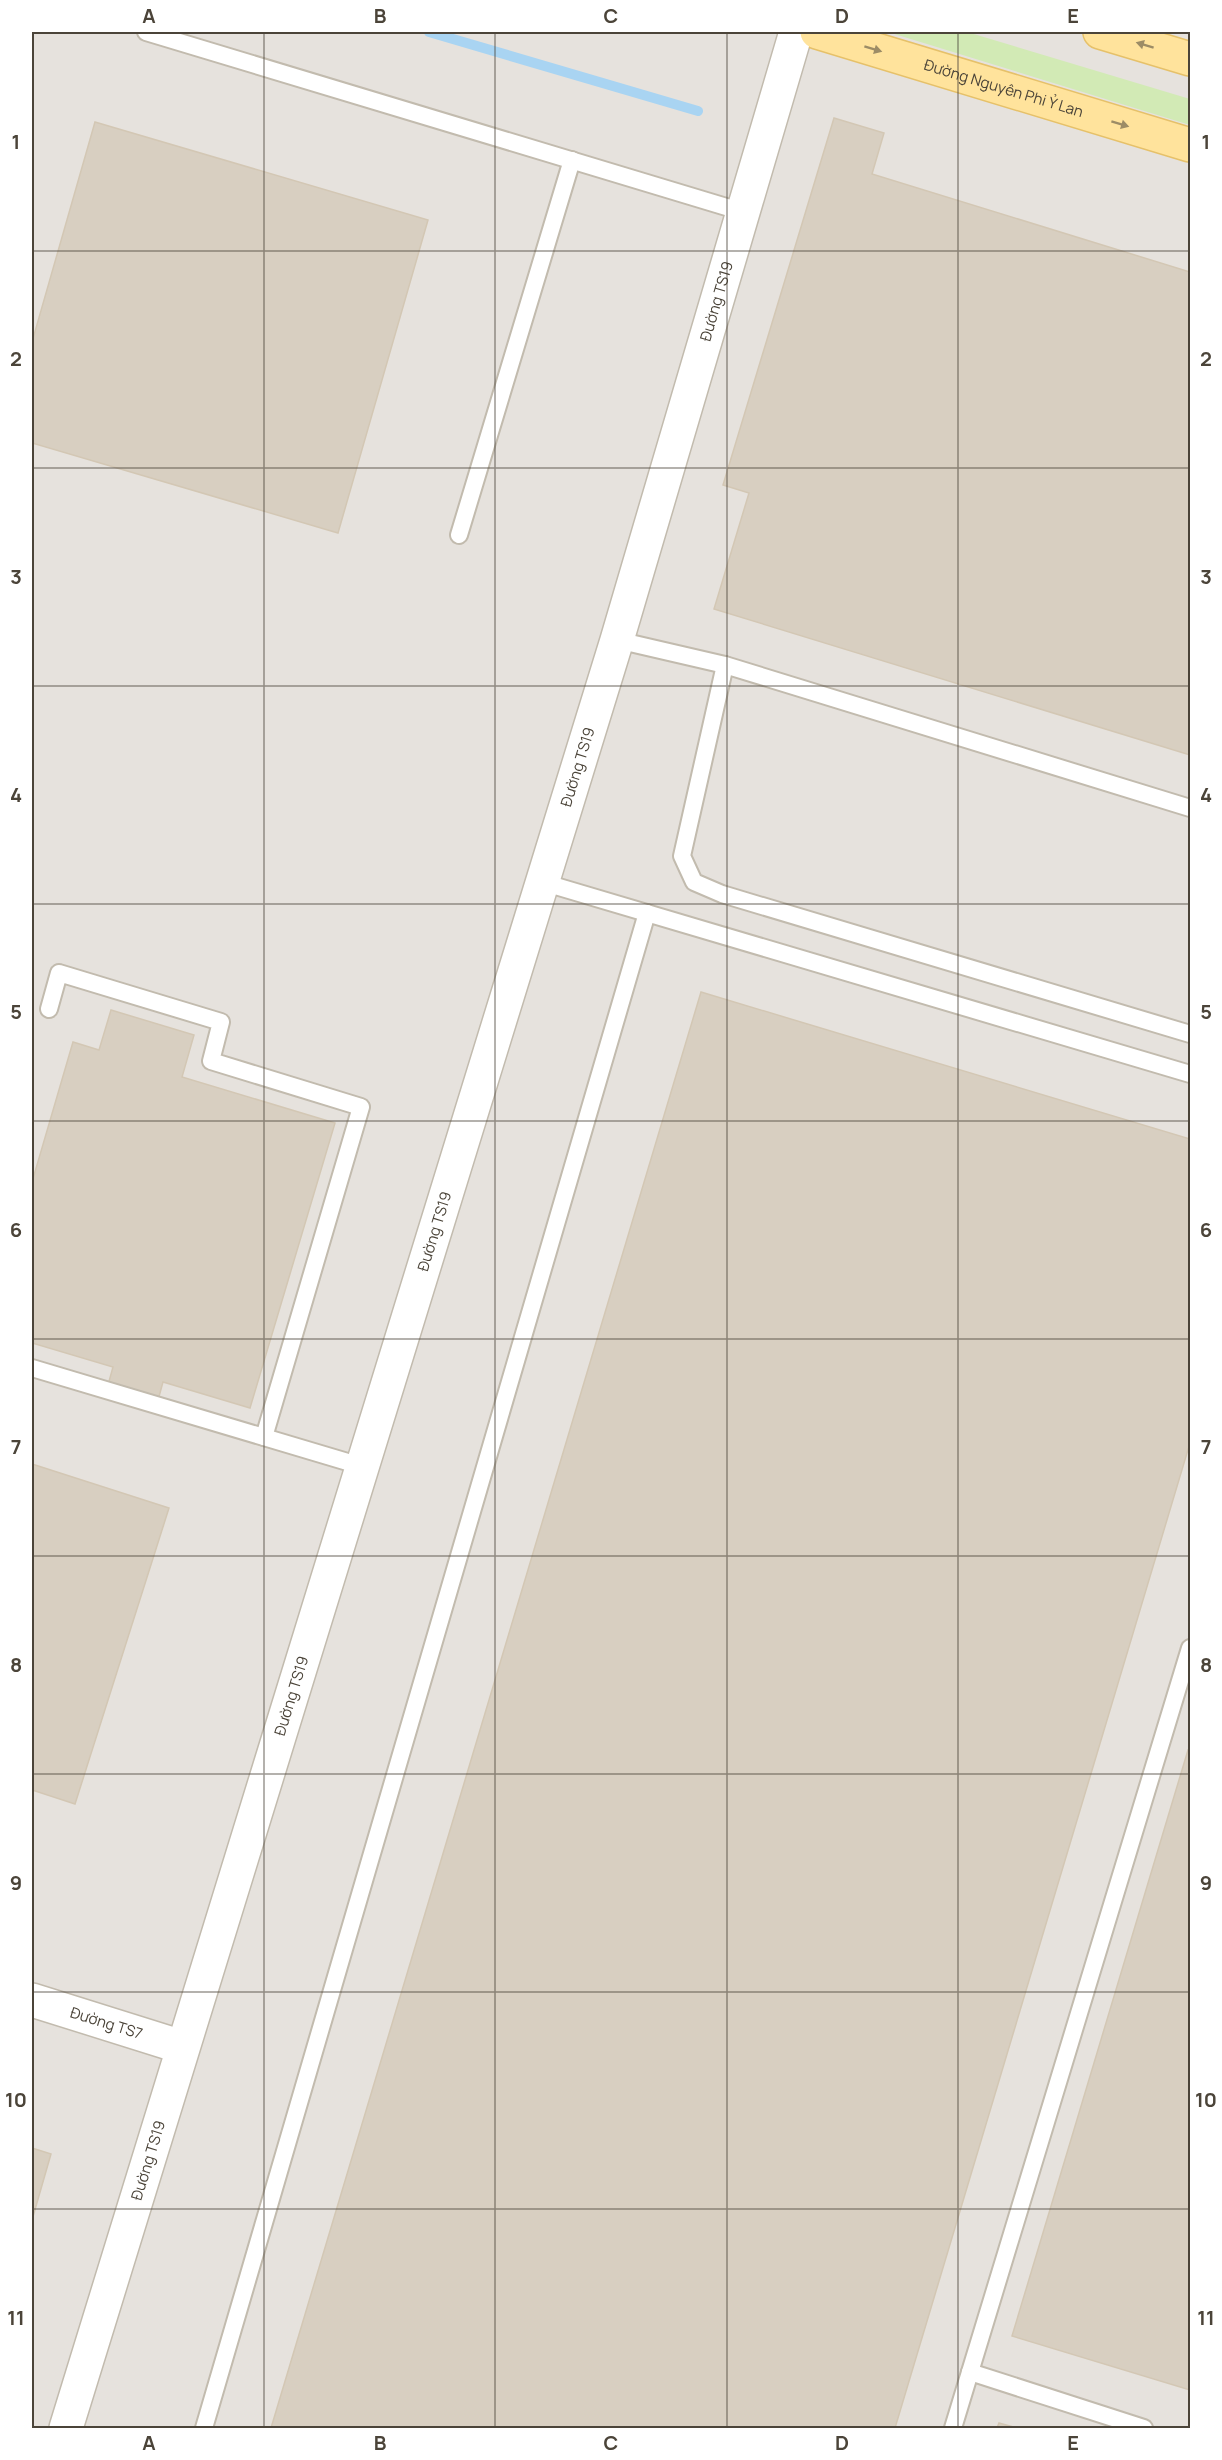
<svg xmlns="http://www.w3.org/2000/svg" width="1222" height="2460" viewBox="0 0 1222 2460" font-family="Manrope,sans-serif">
  <style>
    .industrial { fill: #e6e2dd }
    .green { fill: #d2eab5 }
    .lines { fill: none; stroke-linecap: round; stroke-linejoin: round }
    .stream { stroke: #a9d4f2; stroke-width: 10 }
    .building { fill: #d8cfc1; stroke: #d3c7b4; stroke-width: 1.5 }
    .service-casing { stroke: #c2bbae; stroke-width: 20 }
    .minor-casing { stroke: #c2bbae; stroke-width: 36 }
    .primary-casing { stroke: #e6c16a; stroke-width: 36 }
    .service { stroke: #fff; stroke-width: 16 }
    .minor { stroke: #fff; stroke-width: 33 }
    .primary { stroke: #ffe39c; stroke-width: 33 }
    .oneway { fill: #9c8c66 }
    .grid { fill: none; stroke: #4b4439; stroke-width: 1.5; stroke-opacity: 0.55 }
    .labels { text-anchor: middle; stroke-width: 6; stroke-linejoin: round; paint-order: stroke }
    .street-label { font-size: 15px; fill: #4b4439; stroke: #fff }
    .neatline { fill: none; stroke: #4b4439; stroke-width: 2 }
    .grid-label { font-size: 20px; text-anchor: middle; font-weight: bold; fill: #4b4439 }
  </style>
  <rect width="100%" height="100%" fill="#f6f3ec"/>
  <!-- industrial -->
  <rect class="industrial" x="32" y="32" width="1158" height="2396"/>
  <!-- green -->
  <path class="green" d="M888 32H967L1190 99V125Z"/>
  <g class="lines">
    <!-- stream -->
    <path class="stream" d="M429 32 698 111"/>
  </g>
  <!-- building -->
  <g class="building">
    <path d="M834 118 884 133 872 174 1190 272V755L714 609 749 493 723 485Z"/>
    <path d="M95 122 428 220 338 533 32 443V342Z"/>
    <path d="M701 992 1190 1139V1443L895 2428H271Z"/>
    <path d="M111 1010 194 1035 182 1077 335 1123 250 1408 163 1382 155 1411 105 1396 113 1367 32 1343V1182L73 1042 99 1050Z"/>
    <path d="M32 1464 169 1508 75 1804 32 1790Z"/>
    <path d="M1188 1750 1190 1751V2390L1012 2336Z"/>
    <path d="M32 2148 51 2154 32 2220Z"/>
    <path d="M999 2423 1017 2428H997Z"/>
  </g>
  <g class="lines">
    <defs>
      <g id="service">
        <path d="M146 32 743 212"/>
        <path d="M459 535 572 160"/>
        <path d="M617 640 725 665 1190 808"/>
        <path d="M725 665 682 856 694 882 722 894 1190 1034"/>
        <path d="M542 882 1190 1074"/>
        <path d="M49 1009 59 973 221 1022 211 1061 361 1107 264 1437"/>
        <path d="M32 1368 361 1466"/>
        <path d="M970 2372 1144 2428"/>
        <path d="M204 2428 647 913"/>
        <path d="M953 2428 1190 1648"/>
      </g>
      <g id="minor">
        <path id="s1" d="M32 2000 182 2047"/>
        <path id="s2" d="M66 2428 617 640 796 32"/>
      </g>
      <g id="primary">
        <path id="s3" d="M817 32 1190 145"/>
        <path d="M1100 32 1190 59"/>
      </g>
    </defs>
    <!-- service casing -->
    <use href="#service" class="service-casing"/>
    <!-- minor casing -->
    <use href="#minor" class="minor-casing"/>
    <!-- primary casing -->
    <use href="#primary" class="primary-casing"/>
    <!-- service -->
    <use href="#service" class="service"/>
    <!-- minor -->
    <use href="#minor" class="minor"/>
    <!-- primary -->
    <use href="#primary" class="primary"/>
  </g>
  <!-- one-way arrows -->
  <defs><path id="oneway-solid" d="M-6-.8H1V-3.2L6.5 0L1 3.2V.8H-6Z" transform="scale(1.5)"/></defs>
  <g class="oneway">
    <use href="#oneway-solid" transform="translate(1145 45) rotate(-163)"/>
    <use href="#oneway-solid" transform="translate(873 49) rotate(17)"/>
    <use href="#oneway-solid" transform="translate(1120 124) rotate(17)"/>
  </g>
  <!-- grid -->
  <path class="grid" d="M264 32V2428M495 32V2428M727 32V2428M958 32V2428M32 251H1190M32 468H1190M32 686H1190M32 904H1190M32 1121H1190M32 1339H1190M32 1556H1190M32 1774H1190M32 1992H1190M32 2209H1190"/>
  <g class="labels">
    <!-- street labels -->
    <g class="street-label">
      <text dy="5" stroke="none"><textPath href="#s3" startOffset="195">Đường Nguyên Phi Ỷ Lan</textPath></text>
      <text dy="5" stroke="none"><textPath href="#s2" startOffset="2224">Đường TS19</textPath></text>
      <text dy="5" stroke="none"><textPath href="#s2" startOffset="1738">Đường TS19</textPath></text>
      <text dy="5" stroke="none"><textPath href="#s2" startOffset="1252">Đường TS19</textPath></text>
      <text dy="5" stroke="none"><textPath href="#s2" startOffset="766">Đường TS19</textPath></text>
      <text dy="5" stroke="none"><textPath href="#s1" startOffset="78">Đường TS7</textPath></text>
      <text dy="5" stroke="none"><textPath href="#s2" startOffset="280">Đường TS19</textPath></text>
    </g>
  </g>
  <!-- border -->
  <rect width="1222" height="2460" fill="none" stroke="#ffffff" stroke-width="66"/>
  <rect x="33" y="33" width="1156" height="2394" class="neatline"/>
  <g class="grid-label">
    <text x="149" y="23">A</text>
    <text x="380" y="23">B</text>
    <text x="611" y="23">C</text>
    <text x="842" y="23">D</text>
    <text x="1073" y="23">E</text>
    <text x="16" y="149">1</text>
    <text x="1206" y="149">1</text>
    <text x="16" y="366">2</text>
    <text x="1206" y="366">2</text>
    <text x="16" y="584">3</text>
    <text x="1206" y="584">3</text>
    <text x="16" y="802">4</text>
    <text x="1206" y="802">4</text>
    <text x="16" y="1019">5</text>
    <text x="1206" y="1019">5</text>
    <text x="16" y="1237">6</text>
    <text x="1206" y="1237">6</text>
    <text x="16" y="1454">7</text>
    <text x="1206" y="1454">7</text>
    <text x="16" y="1672">8</text>
    <text x="1206" y="1672">8</text>
    <text x="16" y="1890">9</text>
    <text x="1206" y="1890">9</text>
    <text x="16" y="2107">10</text>
    <text x="1206" y="2107">10</text>
    <text x="16" y="2325">11</text>
    <text x="1206" y="2325">11</text>
    <text x="149" y="2450">A</text>
    <text x="380" y="2450">B</text>
    <text x="611" y="2450">C</text>
    <text x="842" y="2450">D</text>
    <text x="1073" y="2450">E</text>
  </g>
</svg>
